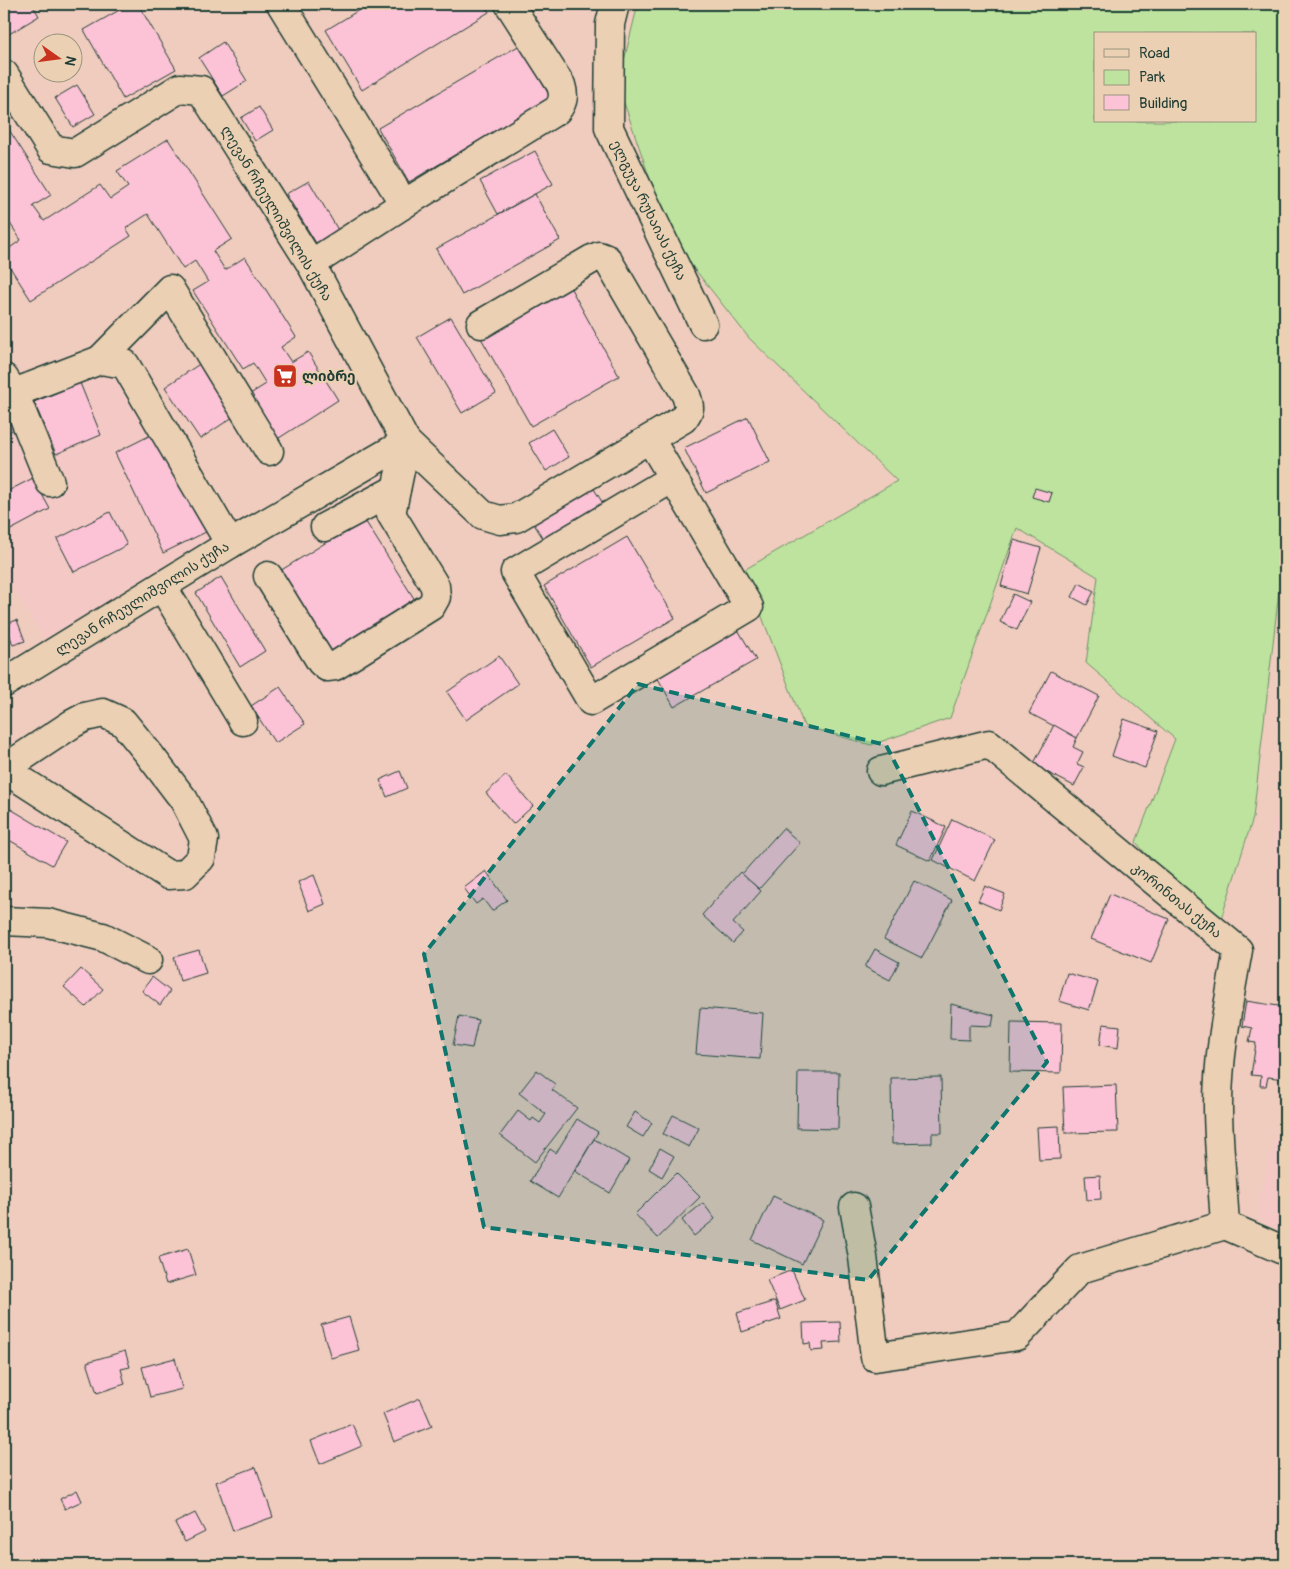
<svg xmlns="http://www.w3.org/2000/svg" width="1289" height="1569" viewBox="0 0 1289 1569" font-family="Pangolin,'Noto Sans Georgian',sans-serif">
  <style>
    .built { fill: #f4c9c5 }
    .green { fill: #bde39e; stroke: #6e9069; fill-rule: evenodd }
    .building { fill: #fcc2d6; stroke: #1f3d34 }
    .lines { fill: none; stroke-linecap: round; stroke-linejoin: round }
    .minor-casing { stroke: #1f3d34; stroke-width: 31 }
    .minor { stroke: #ebd0b3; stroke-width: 28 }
    .marked { fill: #0f766e; fill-opacity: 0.2; stroke: #0f766e; stroke-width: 4; stroke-dasharray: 10 6; stroke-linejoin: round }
    .labels { text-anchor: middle; stroke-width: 4.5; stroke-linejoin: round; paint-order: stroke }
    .street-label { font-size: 14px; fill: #1f3d34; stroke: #ebd0b3 }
    .poi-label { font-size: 14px; font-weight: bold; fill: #1f3d34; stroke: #ebd0b3; text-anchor: start }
  </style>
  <rect width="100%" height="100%" fill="#f0ccbe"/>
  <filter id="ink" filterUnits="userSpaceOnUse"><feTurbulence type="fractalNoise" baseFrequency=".02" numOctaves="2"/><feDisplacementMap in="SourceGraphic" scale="10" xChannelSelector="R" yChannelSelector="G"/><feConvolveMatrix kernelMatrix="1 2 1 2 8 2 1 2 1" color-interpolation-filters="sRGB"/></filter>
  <g filter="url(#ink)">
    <!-- built -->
    <g class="built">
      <path d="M101 373 122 378 218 537 44 640 4 573V387Z"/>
      <path d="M1282 670H1285V892H1275L1273 818 1284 817Z"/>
      <path d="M1285 1098V1234L1260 1220 1259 1197Z"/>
    </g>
    <!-- green -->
    <path class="green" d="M638 4H1285V538L1253 818 1215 938 1136 842 1175 739 1086 663 1098 577 1017 528 950 718 871 745 804 726 744 570 897 481 749 338 670 238 618 85ZM1095 34H1255V121H1095Z"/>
    <!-- building -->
    <g class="building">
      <path d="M4 4H32L39 16 4 37Z"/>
      <path d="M130 4H138L176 69 123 99 84 30Z"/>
      <path d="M369 4H484L489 12 362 90 326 30Z"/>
      <path d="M223 42 247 81 223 96 199 58Z"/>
      <path d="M520 45 551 98 409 182 378 128Z"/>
      <path d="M77 85 95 114 73 127 55 98Z"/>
      <path d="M259 107 273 130 255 141 241 118Z"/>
      <path d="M4 122 51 195 33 206 44 221 100 185 110 199 128 187 117 171 168 139 232 239 213 251 225 270 245 257 296 337 281 347 291 362 308 352 338 400 276 440 247 396 266 384 253 363 243 369 193 291 208 282 195 261 183 269 148 214 126 228 131 236 31 300 4 258V252L21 240 7 219 4 221Z"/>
      <path d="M535 151 553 184 498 214 480 181Z"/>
      <path d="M309 181 338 230 316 243 286 194Z"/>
      <path d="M535 194 560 240 462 295 436 249Z"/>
      <path d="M570 287 619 376 531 426 481 338Z"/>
      <path d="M451 317 496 393 462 413 417 337Z"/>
      <path d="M201 363 236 415 200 439 165 387Z"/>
      <path d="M80 383 101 435 56 454 34 402Z"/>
      <path d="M4 411 16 427 4 436Z"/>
      <path d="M748 417 770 462 706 493 684 448Z"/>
      <path d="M552 429 569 457 546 471 529 443Z"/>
      <path d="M159 431 208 531 163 553 115 453Z"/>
      <path d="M33 478 50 509 5 533 4 531V493Z"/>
      <path d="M1035 488 1052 493 1049 502 1032 497Z"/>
      <path d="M594 489 609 513 549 548 534 524Z"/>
      <path d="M110 512 127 545 74 572 57 539Z"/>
      <path d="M364 519 415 600 326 656 275 574Z"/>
      <path d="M627 537 675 618 591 667 544 586Z"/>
      <path d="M1014 540 1041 548 1027 594 1001 586Z"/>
      <path d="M221 577 265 651 240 667 196 593Z"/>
      <path d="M1079 583 1094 591 1087 605 1072 597Z"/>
      <path d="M1013 594 1030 602 1017 630 1000 622Z"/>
      <path d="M17 620 25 641 13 645 6 624Z"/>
      <path d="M737 628 756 660 674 707 656 675Z"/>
      <path d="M499 656 518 684 466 720 447 692Z"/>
      <path d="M1282 670H1285V817H1284Z"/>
      <path d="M1051 671 1099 696 1077 738 1029 713Z"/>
      <path d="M280 687 305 724 275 743 251 706Z"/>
      <path d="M1124 719 1158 731 1145 768 1112 756Z"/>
      <path d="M1054 725 1077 738 1073 747 1083 752 1077 764 1084 767 1074 786 1033 765Z"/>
      <path d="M400 771 407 788 387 797 380 780Z"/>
      <path d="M506 775 533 806 513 824 486 793Z"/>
      <path d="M4 805 66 842 52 865 4 837Z"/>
      <path d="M912 811 946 827 930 861 896 845Z"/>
      <path d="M952 819 995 840 975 881 933 860Z"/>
      <path d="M783 828 800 843 759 889 742 874Z"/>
      <path d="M486 871 507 900 492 911 483 899 476 904 464 888Z"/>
      <path d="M740 872 761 891 733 923 743 932 733 943 702 915Z"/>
      <path d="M314 875 325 904 309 911 298 882Z"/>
      <path d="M914 881 952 900 922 958 884 939Z"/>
      <path d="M985 886 1005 894 999 910 978 901Z"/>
      <path d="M1110 894 1169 919 1151 963 1091 939Z"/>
      <path d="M875 949 899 962 890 980 865 967Z"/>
      <path d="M199 950 206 973 180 981 174 957Z"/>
      <path d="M81 969 103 989 86 1007 64 987Z"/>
      <path d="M1067 973 1098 982 1089 1010 1059 1001Z"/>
      <path d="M152 977 170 991 160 1005 142 991Z"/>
      <path d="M1246 1001 1285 1007V1079L1268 1077 1266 1086H1260L1261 1076 1251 1075 1256 1043 1249 1042 1252 1028 1242 1026Z"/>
      <path d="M951 1004 994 1015 992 1026 969 1025V1040L950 1039Z"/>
      <path d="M700 1008 763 1013 760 1059 696 1054Z"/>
      <path d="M459 1016 478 1020 472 1048 453 1045Z"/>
      <path d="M1011 1022 1062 1023 1061 1073 1010 1072Z"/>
      <path d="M1103 1024 1120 1026 1118 1048 1100 1045Z"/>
      <path d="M537 1070 556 1085 552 1090 577 1108 535 1162 500 1135 518 1111 531 1121 533 1118 540 1123 546 1114 519 1093Z"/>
      <path d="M798 1072H839L838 1129 797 1128Z"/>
      <path d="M941 1077 942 1133H932V1143L892 1144 891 1078Z"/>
      <path d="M1116 1085 1118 1132 1065 1133 1063 1087Z"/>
      <path d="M635 1112 652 1123 643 1137 626 1127Z"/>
      <path d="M673 1115 699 1128 689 1147 663 1134Z"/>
      <path d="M577 1119 598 1132 558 1198 530 1181 550 1149 556 1153Z"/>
      <path d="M1059 1126 1060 1159 1039 1160 1037 1127Z"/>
      <path d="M594 1139 629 1160 610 1193 575 1171Z"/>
      <path d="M660 1148 674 1156 662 1177 649 1169Z"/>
      <path d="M676 1173 700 1197 658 1238 635 1214Z"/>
      <path d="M1100 1175 1101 1199 1087 1200 1085 1176Z"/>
      <path d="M773 1196 823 1220 802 1264 752 1240Z"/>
      <path d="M703 1203 715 1219 694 1236 682 1220Z"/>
      <path d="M188 1249 196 1275 166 1284 158 1258Z"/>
      <path d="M792 1270 805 1300 780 1310 767 1280Z"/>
      <path d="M775 1301 781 1319 742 1332 737 1313Z"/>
      <path d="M349 1317 359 1350 331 1358 321 1325Z"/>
      <path d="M840 1322 841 1342 823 1343 824 1350 811 1351 810 1343 804 1344 803 1323Z"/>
      <path d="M125 1351 130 1367 121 1369 125 1384 97 1393 87 1362Z"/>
      <path d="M175 1358 182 1389 150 1397 142 1367Z"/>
      <path d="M420 1398 432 1426 394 1442 383 1414Z"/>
      <path d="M352 1424 362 1446 320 1464 311 1441Z"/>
      <path d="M256 1467 273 1517 233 1531 216 1482Z"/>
      <path d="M77 1490 82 1501 65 1509 60 1499Z"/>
      <path d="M195 1513 205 1532 185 1542 175 1523Z"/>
    </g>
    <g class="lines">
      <defs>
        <g id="minor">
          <path d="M281 4 404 204"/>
          <path d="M615 4 610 24 609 128 703 324"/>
          <path d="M4 74 51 149 75 153 180 88 201 90 311 264 406 442 230 544 4 683"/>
          <path d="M311 264 404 204 557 110C564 101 564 95 561 85L509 4"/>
          <path d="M100 360 170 289 269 451"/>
          <path d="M4 378 14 393 100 360 125 364 230 544"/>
          <path d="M14 393 50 482"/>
          <path d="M650 439 749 607 591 701 515 572 673 478"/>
          <path d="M406 442 483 515 500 520 516 518 683 419C691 409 690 407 686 395L607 259 599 256 592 259 481 324"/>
          <path d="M325 527 396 489"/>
          <path d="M268 576 321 662 327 667 335 666 431 606 436 597 435 586 391 514 406 442"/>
          <path d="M162 586 243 721"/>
          <path d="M103 713 123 722 149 754 184 800 204 839 201 858 185 874 168 875 4 769 72 724 85 717Z"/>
          <path d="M881 771 989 744 1238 950C1229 1001 1218 1053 1218 1106 1218 1145 1223 1186 1225 1225"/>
          <path d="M4 921 48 923 103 937 148 960"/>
          <path d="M854 1207 863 1257 875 1357 1017 1336 1080 1269 1225 1225"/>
          <path d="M1225 1225 1285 1251"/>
        </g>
      </defs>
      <!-- minor casing -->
      <use href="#minor" class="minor-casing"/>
      <!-- minor -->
      <use href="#minor" class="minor"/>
    </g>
  </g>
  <!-- marked area -->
  <path class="marked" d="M638 684 886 745 1047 1062 868 1280 484 1227 424 954Z"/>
  <!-- icons -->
  <defs>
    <symbol id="supermarket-square" viewBox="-11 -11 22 22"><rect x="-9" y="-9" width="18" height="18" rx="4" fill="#c8321e" stroke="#ebd0b3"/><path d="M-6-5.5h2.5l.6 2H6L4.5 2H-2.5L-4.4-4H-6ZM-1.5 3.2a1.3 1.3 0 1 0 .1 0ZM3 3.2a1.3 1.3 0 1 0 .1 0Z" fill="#fff"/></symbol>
  </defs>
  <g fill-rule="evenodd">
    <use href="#supermarket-square" x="271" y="362" width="28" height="28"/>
  </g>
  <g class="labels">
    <!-- street labels -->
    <g class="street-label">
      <text transform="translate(649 210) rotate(64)" y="5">ელგუჯა რუხაიას ქუჩა</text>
      <text transform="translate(277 213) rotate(59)" y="5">ლევან რჩეულიშვილის ქუჩა</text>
      <text transform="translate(142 598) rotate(-32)" y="5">ლევან რჩეულიშვილის ქუჩა</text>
      <text transform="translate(1177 900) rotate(39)" y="5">კორინთას ქუჩა</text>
    </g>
    <!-- poi labels -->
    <g class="poi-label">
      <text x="302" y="381">ლიბრე</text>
    </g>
  </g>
  <!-- margin -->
  <rect width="1289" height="1569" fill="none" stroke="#ebd0b3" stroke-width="20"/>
  <rect x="10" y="10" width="1269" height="1549" fill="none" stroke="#1f3d34" stroke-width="2" filter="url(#ink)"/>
  <!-- legend -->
  <rect x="1094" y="32" width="162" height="90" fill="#ebd0b3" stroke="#999580"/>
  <rect x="1104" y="49" width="25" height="8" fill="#ebd0b3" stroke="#999580"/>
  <text x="1139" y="58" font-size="15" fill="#1f3d34">Road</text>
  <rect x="1104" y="70" width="25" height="15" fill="#bde39e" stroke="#999580"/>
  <text x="1139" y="82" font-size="15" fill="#1f3d34">Park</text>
  <rect x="1104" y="95" width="25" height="15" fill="#fcc2d6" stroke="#999580"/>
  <text x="1139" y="108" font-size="15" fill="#1f3d34">Building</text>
  <!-- north arrow -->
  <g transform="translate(58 58) rotate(104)"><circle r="24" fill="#ebd0b3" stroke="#999580"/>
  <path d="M0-4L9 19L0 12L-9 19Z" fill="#c8321e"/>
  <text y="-8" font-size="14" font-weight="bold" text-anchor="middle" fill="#1f3d34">N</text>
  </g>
</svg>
